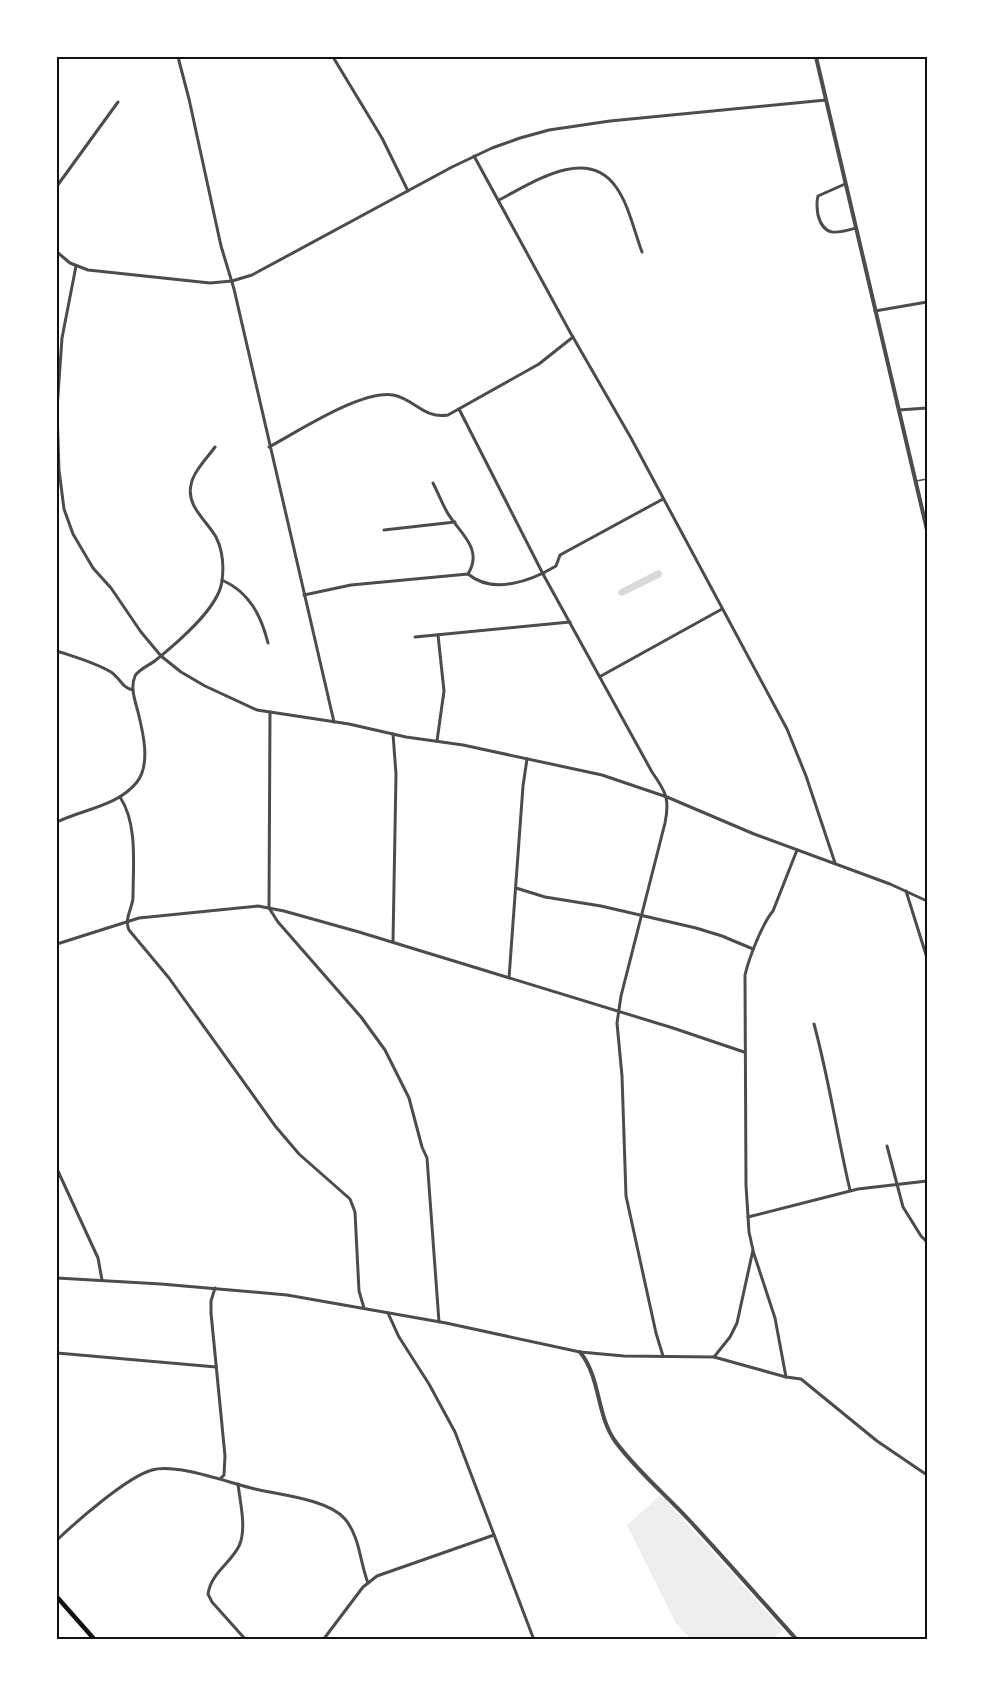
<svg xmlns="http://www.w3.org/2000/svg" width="984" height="1697" viewBox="0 0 984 1697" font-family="'Fira Sans Condensed',sans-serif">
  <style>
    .green { fill: #eee }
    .water { fill: #d9d9d9 }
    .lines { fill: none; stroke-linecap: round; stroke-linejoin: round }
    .service { stroke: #4c4c4c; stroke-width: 1.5 }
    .minor { stroke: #4c4c4c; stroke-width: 3 }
    .tertiary { stroke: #4c4c4c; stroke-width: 4 }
    .primary { stroke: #111; stroke-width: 4.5 }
    .neatline { fill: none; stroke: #111; stroke-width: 2 }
  </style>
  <rect width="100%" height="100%" fill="#fff"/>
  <!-- green -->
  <path class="green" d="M661 1495 783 1630 772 1640H692L675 1622 627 1525Z"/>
  <!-- water -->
  <path class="water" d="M658 570 662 572 661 577 622 596 618 594 619 590Z"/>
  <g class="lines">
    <!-- service -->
    <path class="service" d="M916 481 927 479"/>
    <!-- minor -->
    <g class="minor">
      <path d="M178 57 189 99 221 246 234 289 334 722"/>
      <path d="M333 57 382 138 408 191"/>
      <path d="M474 156 570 332 631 438 787 729 806 776 835 863"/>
      <path d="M845 184 818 196C816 204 817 208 818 215 824 238 838 233 856 228"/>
      <path d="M57 186 118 102"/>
      <path d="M499 200C532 183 587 145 616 187 629 205 634 231 642 252"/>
      <path d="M57 252 70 263 88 270 210 283 232 281 252 275 452 167 492 148 520 138 549 130 610 121 826 100"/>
      <path d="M76 266 62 338 57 409 59 470 64 509 73 534 93 568 111 588 141 632 161 656 181 672 205 686 257 710 349 724 406 737 463 745 602 775 667 797 754 834 890 884 927 901"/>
      <path d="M875 311 927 302"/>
      <path d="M459 409 543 574 652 772C666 792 670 799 665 823L621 996 617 1023 622 1076 626 1196 656 1333 663 1356"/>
      <path d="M899 410 927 408"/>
      <path d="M269 447C299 431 361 390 393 395 415 399 423 419 448 415L539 364 573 337"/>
      <path d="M433 483C438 493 442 503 447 512 459 533 484 548 468 574"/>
      <path d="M384 530 455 522"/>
      <path d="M222 580C249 592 261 615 268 643"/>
      <path d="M304 595 351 585 468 574C493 595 531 581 556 566L560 555 663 499"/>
      <path d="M415 637 570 622"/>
      <path d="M57 651C75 657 94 662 111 672 120 678 122 688 133 690"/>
      <path d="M601 676 722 609"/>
      <path d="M270 712 269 908 278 922 361 1017 385 1050 409 1098 422 1147 427 1158 439 1322"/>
      <path d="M393 734 396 774 393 942"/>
      <path d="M437 741 444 691 438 635"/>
      <path d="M120 797C138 824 133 866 133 898 132 909 124 919 129 930L169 978 276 1127 299 1154 350 1199 355 1212 359 1291 364 1308"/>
      <path d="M57 822C84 809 118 806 137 782 151 764 143 732 138 712 135 700 130 688 135 676 139 669 150 665 156 660 177 643 219 608 222 581 224 566 223 551 216 537 207 521 186 506 191 485 193 472 207 458 215 447"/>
      <path d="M516 888 545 897 601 906 696 928 722 936 753 949"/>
      <path d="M906 891C913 914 920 935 927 958"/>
      <path d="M57 944 139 918 258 906 284 911 359 932 673 1028 744 1052"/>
      <path d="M509 978 523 786 527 759"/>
      <path d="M814 1024C829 1079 837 1135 850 1190"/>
      <path d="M887 1146 903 1207 921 1236 927 1242"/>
      <path d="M57 1169 98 1258 102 1280"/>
      <path d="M748 1217 858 1189 927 1181"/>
      <path d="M753 1251 775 1318 786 1377"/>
      <path d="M57 1278 161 1284 287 1295 446 1323 580 1352 624 1356 714 1357 786 1377 801 1379 877 1441 927 1475"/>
      <path d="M215 1288 211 1301V1313L225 1456 224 1475 221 1478"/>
      <path d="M388 1313 399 1337 429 1384 455 1432 534 1640"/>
      <path d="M57 1353 216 1367"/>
      <path d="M714 1357 730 1337 737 1323 753 1250 749 1232 746 1185 745 975C749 958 762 924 773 911L797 850"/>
      <path d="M238 1484C240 1502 247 1529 239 1546 230 1564 211 1573 208 1594L212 1602 246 1640"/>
      <path d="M57 1540C77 1521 127 1477 152 1470 177 1463 229 1483 255 1489 279 1495 328 1499 345 1519 360 1537 360 1563 368 1583"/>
      <path d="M323 1640 363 1587 377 1576 494 1535"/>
    </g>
    <!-- tertiary -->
    <g class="tertiary">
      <path d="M816 57 927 530"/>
      <path d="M580 1352C601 1378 596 1414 615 1441 636 1470 665 1494 690 1521 726 1560 761 1600 797 1640"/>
    </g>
    <!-- primary -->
    <path class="primary" d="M57 1597 95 1640"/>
  </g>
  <!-- border -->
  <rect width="984" height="1697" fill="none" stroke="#ffffff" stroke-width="117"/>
  <rect x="58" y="58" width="868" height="1580" class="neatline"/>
</svg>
